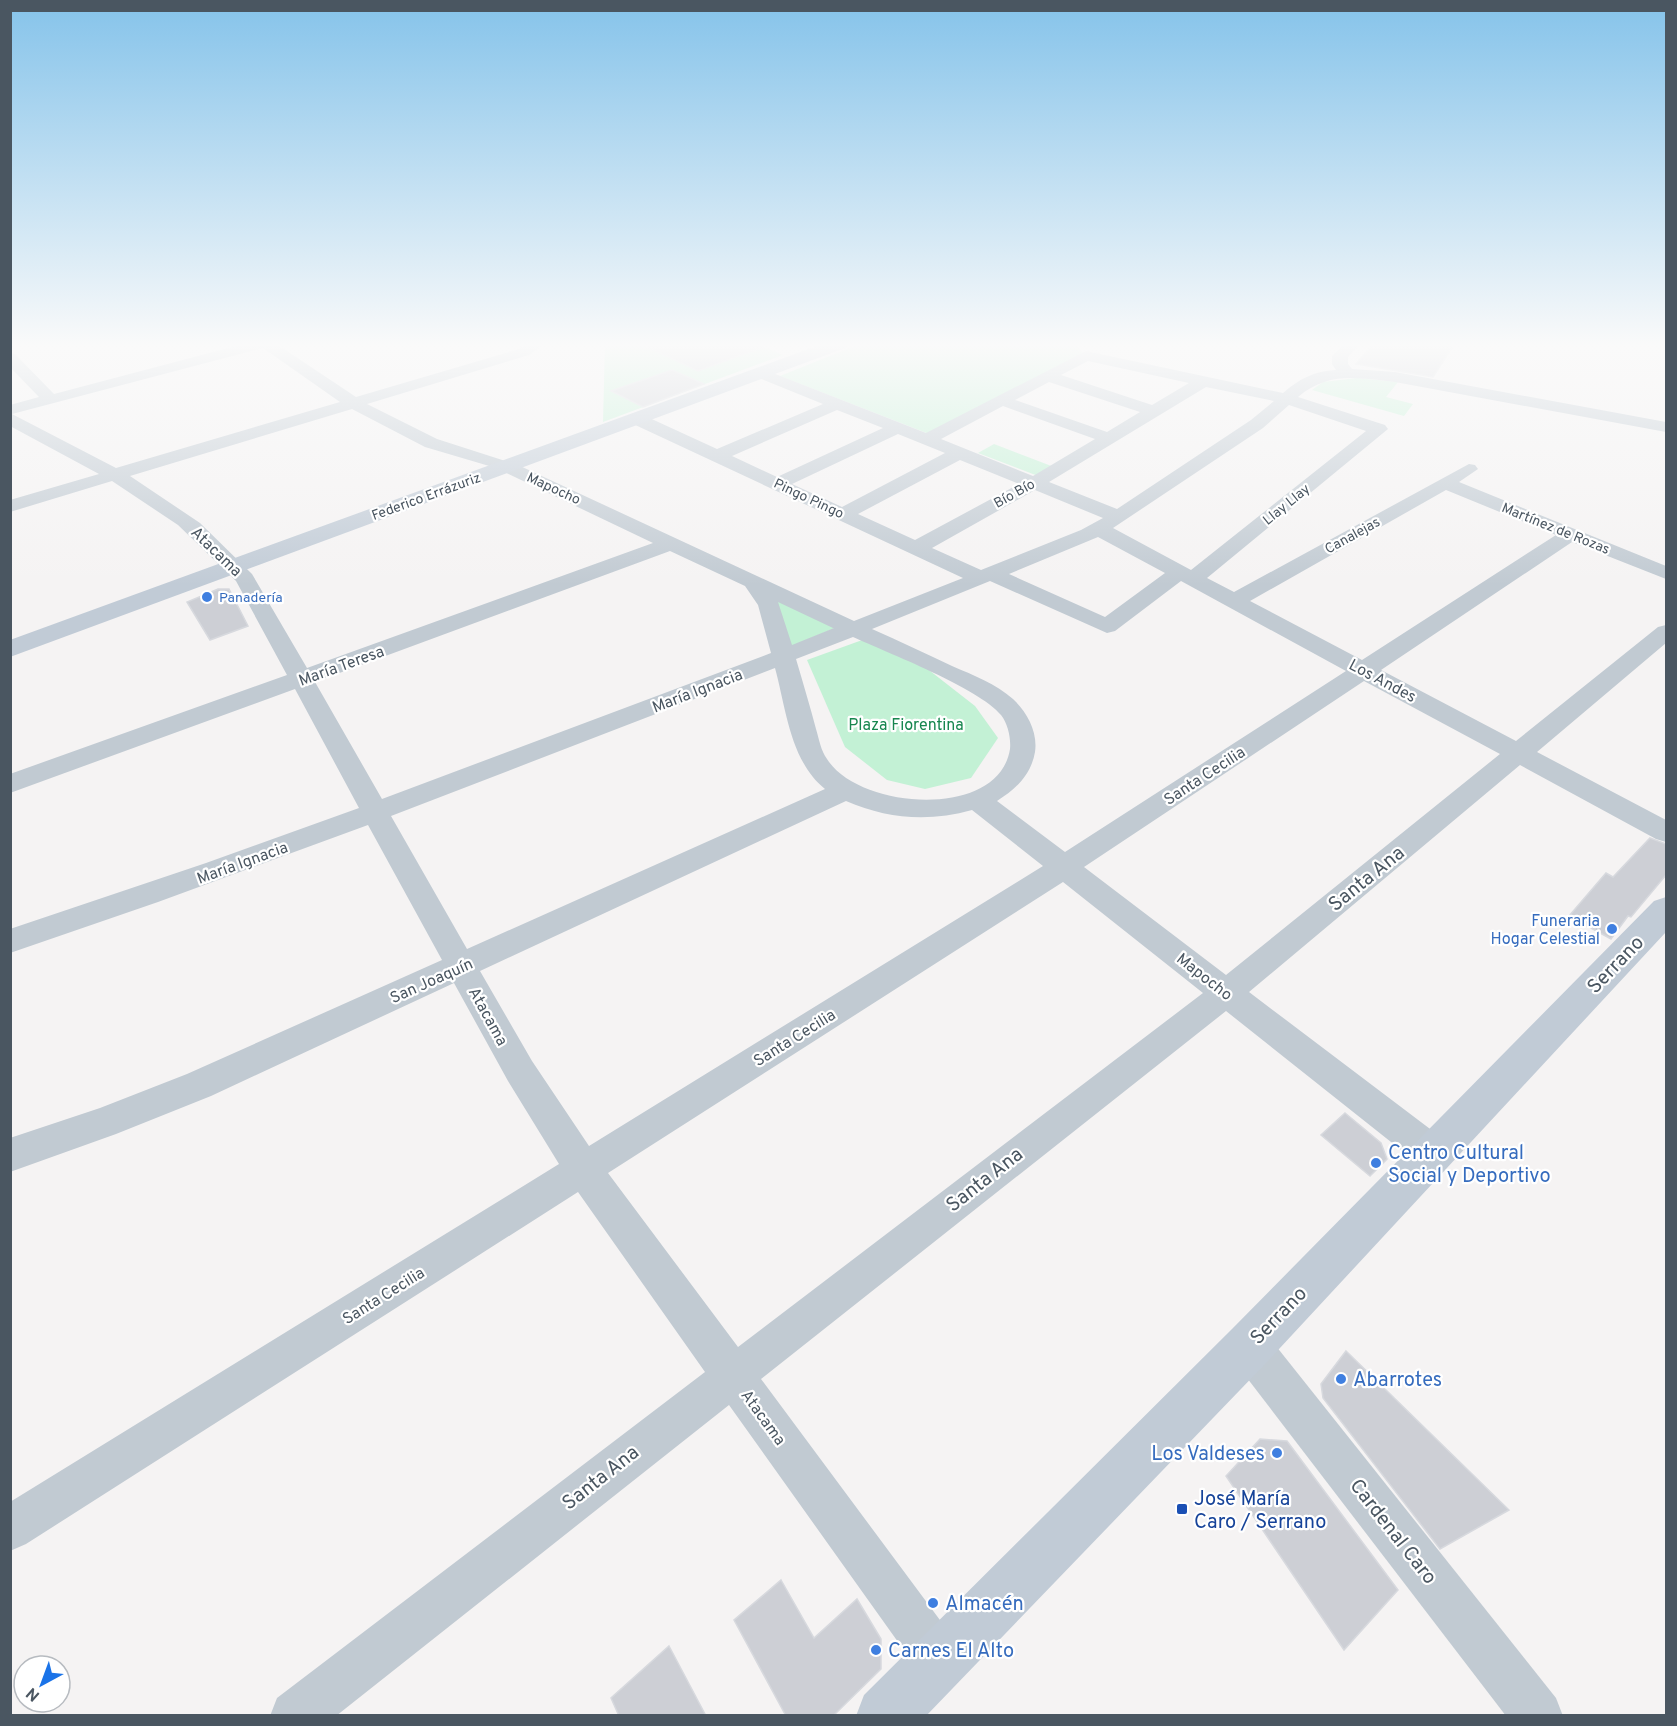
<svg xmlns="http://www.w3.org/2000/svg" width="1677" height="1726" viewBox="0 0 1677 1726" font-family="Overpass,sans-serif">
  <style>
    .green { fill: #c3f1d5 }
    .building { fill: #cdcfd5; stroke: #d7d9de; stroke-width: 1.5 }
    .lines { fill: none; stroke-linecap: round; stroke-linejoin: round }
    .street { fill: #c1cad2; fill-rule: evenodd }
    .secondary { fill: #c1cbd6; fill-rule: evenodd }
    .shop-dot { fill: #3f7fe0; stroke: #fff; stroke-width: 2 }
    .transit-dot { fill: #1a4fb4; stroke: #fff; stroke-width: 2 }
    .labels { text-anchor: middle; stroke-width: 4.5; stroke-linejoin: round; paint-order: stroke }
    .far-street-label { font-size: 14px; fill: #4a5661; stroke: #fff }
    .far-shop-label { font-size: 14px; fill: #366cbe; stroke: #fff; text-anchor: start }
    .street-label { font-size: 16px; fill: #4a5661; stroke: #fff }
    .park-label { font-size: 16px; fill: #17864f; stroke: #fff }
    .shop-label { font-size: 16px; fill: #366cbe; stroke: #fff; text-anchor: end }
    .near-street-label { font-size: 20px; fill: #4a5661; stroke: #fff }
    .near-shop-label { font-size: 20px; fill: #366cbe; stroke: #fff; text-anchor: start }
    .near-transit-label { font-size: 20px; fill: #164399; stroke: #fff; text-anchor: start }
  </style>
  <rect width="100%" height="100%" fill="#f5f3f3"/>
  <!-- green -->
  <g class="green">
    <path d="M605 343H755L783 355 603 422Z"/>
    <path d="M862 343H1076L1083 354 929 434 780 376Z"/>
    <path d="M1357 378 1398 382 1386 397 1413 404 1404 416 1312 390 1323 382Z"/>
    <path d="M994 444 1054 467 1038 476 978 453Z"/>
    <path d="M775 599 835 628 789 647Z"/>
    <path d="M865 639 925 667 975 706 998 738 971 778 925 789 887 780 845 747 807 660Z"/>
  </g>
  <!-- building -->
  <g class="building">
    <path d="M639 343H765L766 346 698 371Z"/>
    <path d="M1374 343H1455L1433 377 1356 364Z"/>
    <path d="M672 370 704 384 643 407 611 391Z"/>
    <path d="M218 589H229L248 626 210 640 187 602Z"/>
    <path d="M1650 838 1666 844V875L1631 917 1628 916 1611 939 1569 916 1606 873 1613 877Z"/>
    <path d="M1345 1113 1381 1143 1387 1159 1370 1176 1321 1135Z"/>
    <path d="M1346 1351 1509 1510 1440 1549 1323 1398 1321 1384Z"/>
    <path d="M1260 1439 1287 1441 1398 1590 1344 1650 1226 1476Z"/>
    <path d="M781 1580 814 1638 857 1599 881 1639V1669L833 1716H786L734 1620Z"/>
    <path d="M669 1646 706 1716H619L611 1698Z"/>
  </g>
  <g class="lines">
    <!-- street -->
    <g class="street">
      <path d="M247 343H275L356 397 519 349 528 343H546L529 355 367 404 437 439 518 465 854 621 963 578 631 423 629 419 631 415H643L717 449 823 404 754 376 752 373 760 368 926 433 1086 351 1283 393C1299 379 1314 371 1336 370L1332 364V356L1345 343H1361L1348 357V364L1352 369 1395 372 1666 422V432L1395 382C1357 378 1329 371 1298 397L1385 425 1388 429 1207 578 1234 592 1469 464 1475 465 1478 469 1459 482 1666 566V579L1572 542 1381 670 1516 741 1658 627 1666 625V643L1537 752 1666 820V842L1656 839 1520 765 1249 992 1446 1141 1451 1153 1446 1165 1433 1170 1420 1165 1226 1011 761 1379 957 1643 965 1660 957 1677 940 1685 923 1677 729 1405 336 1716H270L277 1698 705 1372 578 1192 26 1544 10 1551V1502L559 1164 508 1081 454 983 211 1096 116 1134 10 1172V1138L100 1108 187 1074 442 960 368 825 158 902 10 953V929L206 863 359 808 295 689 10 793V774L287 675 236 581 178 525 112 481 10 512V500L99 474 10 426V405L39 397 10 367V353L15 354 54 394ZM263 348 340 402 116 468 12 414ZM1088 361 1189 383 1152 405 1061 375ZM1049 382 1140 412 1107 432 1015 400ZM1206 387 1274 401 1251 420 1117 509 1049 482ZM1289 405 1366 431 1191 570 1113 528 1263 428ZM1003 406 1095 439 1033 476 941 439ZM352 409 425 447 496 468 653 543 307 668 252 574 200 523 130 476ZM837 410 883 428 777 477 732 456ZM898 434 945 453 842 507 792 484ZM960 460 1019 484 915 540 858 514ZM1035 490 1103 518 1081 530 981 570 932 548ZM1446 490 1556 535 1362 660 1250 601ZM1098 537 1165 573 1105 617 1009 574ZM670 551 745 586 758 605 771 653 382 799 315 682ZM990 581 1107 633 1115 631 1181 581 1346 671 1065 852 997 801C1016 789 1031 775 1035 752 1038 732 1027 712 1013 699 996 684 973 675 952 666 925 653 899 641 872 629ZM778 602 833 628H834L792 645ZM853 637C888 653 979 688 1001 715 1008 724 1011 738 1010 749 999 820 859 810 827 759 821 751 819 739 816 729 810 706 803 683 796 659ZM775 668C786 708 790 761 825 789L467 949 391 816ZM1364 681 1500 754 1226 975 1084 867ZM846 801C887 819 929 822 972 810L1043 866 589 1146 532 1061 480 971ZM1063 882 1203 993 738 1347 608 1173Z"/>
      <path d="M1249 1325 1264 1331 1556 1698 1563 1716H1506L1234 1361 1228 1346 1234 1331Z"/>
    </g>
    <!-- secondary -->
    <g class="secondary">
      <path d="M825 343H850L848 347 10 657V640Z"/>
      <path d="M1666 897V932L1266 1363 926 1716H856L864 1695 1232 1329 1654 901Z"/>
    </g>
  </g>
  <!-- sky -->
  <linearGradient id="sky" x2="0" y2="1"><stop stop-color="#85c3ea"/><stop offset="0.59" stop-color="#fafafa"/><stop offset="1" stop-color="#fafafa" stop-opacity="0"/></linearGradient>
  <rect width="1677" height="585" fill="url(#sky)"/>
  <!-- markers -->
  <g class="shop-dot">
    <circle cx="207" cy="597" r="6"/>
    <circle cx="1612" cy="929" r="6"/>
    <circle cx="1376" cy="1163" r="6"/>
    <circle cx="1341" cy="1379" r="6"/>
    <circle cx="1277" cy="1453" r="6"/>
    <circle cx="933" cy="1603" r="6"/>
    <circle cx="876" cy="1650" r="6"/>
  </g>
  <rect class="transit-dot" x="1176" y="1503" width="12" height="12" rx="3"/>
  <g class="labels">
    <!-- far-street labels -->
    <g class="far-street-label">
      <text transform="translate(554 488) rotate(25)" y="5">Mapocho</text>
      <text transform="translate(1014 493) rotate(-29)" y="5">Bío Bío</text>
      <text transform="translate(426 496) rotate(-20)" y="5">Federico Errázuriz</text>
      <text transform="translate(809 498) rotate(25)" y="5">Pingo Pingo</text>
      <text transform="translate(1286 504) rotate(-39)" y="5">Llay Llay</text>
      <text transform="translate(1556 528) rotate(22)" y="5">Martínez de Rozas</text>
      <text transform="translate(1352 535) rotate(-29)" y="5">Canalejas</text>
    </g>
    <!-- far-shop labels -->
    <g class="far-shop-label">
      <text x="219" y="602">Panadería</text>
    </g>
    <!-- street labels -->
    <g class="street-label">
      <text transform="translate(217 551) rotate(44)" y="6">Atacama</text>
      <text transform="translate(341 665) rotate(-20)" y="6">María Teresa</text>
      <text transform="translate(1383 680) rotate(28)" y="6">Los Andes</text>
      <text transform="translate(697 690) rotate(-21)" y="6">María Ignacia</text>
      <text transform="translate(1204 775) rotate(-33)" y="6">Santa Cecilia</text>
      <text transform="translate(242 862) rotate(-20)" y="6">María Ignacia</text>
      <text transform="translate(1205 976) rotate(38)" y="6">Mapocho</text>
      <text transform="translate(431 980) rotate(-24)" y="6">San Joaquín</text>
      <text transform="translate(489 1016) rotate(61)" y="6">Atacama</text>
      <text transform="translate(794 1037) rotate(-32)" y="6">Santa Cecilia</text>
      <text transform="translate(383 1295) rotate(-32)" y="6">Santa Cecilia</text>
      <text transform="translate(764 1417) rotate(54)" y="6">Atacama</text>
    </g>
    <!-- park labels -->
    <g class="park-label">
      <text x="906" y="730">Plaza Fiorentina</text>
    </g>
    <!-- shop labels -->
    <g class="shop-label">
      <text x="1600" y="926">Funeraria<tspan x="1600" dy="18">Hogar Celestial</tspan></text>
    </g>
    <!-- near-street labels -->
    <g class="near-street-label">
      <text transform="translate(1366 878) rotate(-39)" y="7">Santa Ana</text>
      <text transform="translate(1615 964) rotate(-46)" y="7">Serrano</text>
      <text transform="translate(984 1179) rotate(-38)" y="7">Santa Ana</text>
      <text transform="translate(1278 1315) rotate(-46)" y="7">Serrano</text>
      <text transform="translate(600 1477) rotate(-38)" y="7">Santa Ana</text>
      <text transform="translate(1394 1531) rotate(52)" y="7">Cardenal Caro</text>
    </g>
    <!-- near-shop labels -->
    <g class="near-shop-label">
      <text x="1388" y="1159">Centro Cultural<tspan x="1388" dy="23">Social y Deportivo</tspan></text>
      <text x="1353" y="1386">Abarrotes</text>
      <text x="1265" y="1460" text-anchor="end">Los Valdeses</text>
      <text x="945" y="1610">Almacén</text>
      <text x="888" y="1657">Carnes El Alto</text>
    </g>
    <!-- near-transit labels -->
    <g class="near-transit-label">
      <text x="1194" y="1505">José María<tspan x="1194" dy="23">Caro / Serrano</tspan></text>
    </g>
  </g>
  <!-- border -->
  <rect width="1677" height="1726" fill="none" stroke="#4a5661" stroke-width="24"/>
  <!-- north arrow -->
  <g transform="translate(42 1684) rotate(221)"><circle r="28" fill="#ffffff" stroke="#b7bbc0" stroke-width="1.5"/>
  <path d="M0-4.5L10 22L0 15L-10 22Z" fill="#1a73e8"/>
  <text y="-9" font-size="16" font-weight="bold" text-anchor="middle" fill="#4a5661">N</text>
  </g>
</svg>
